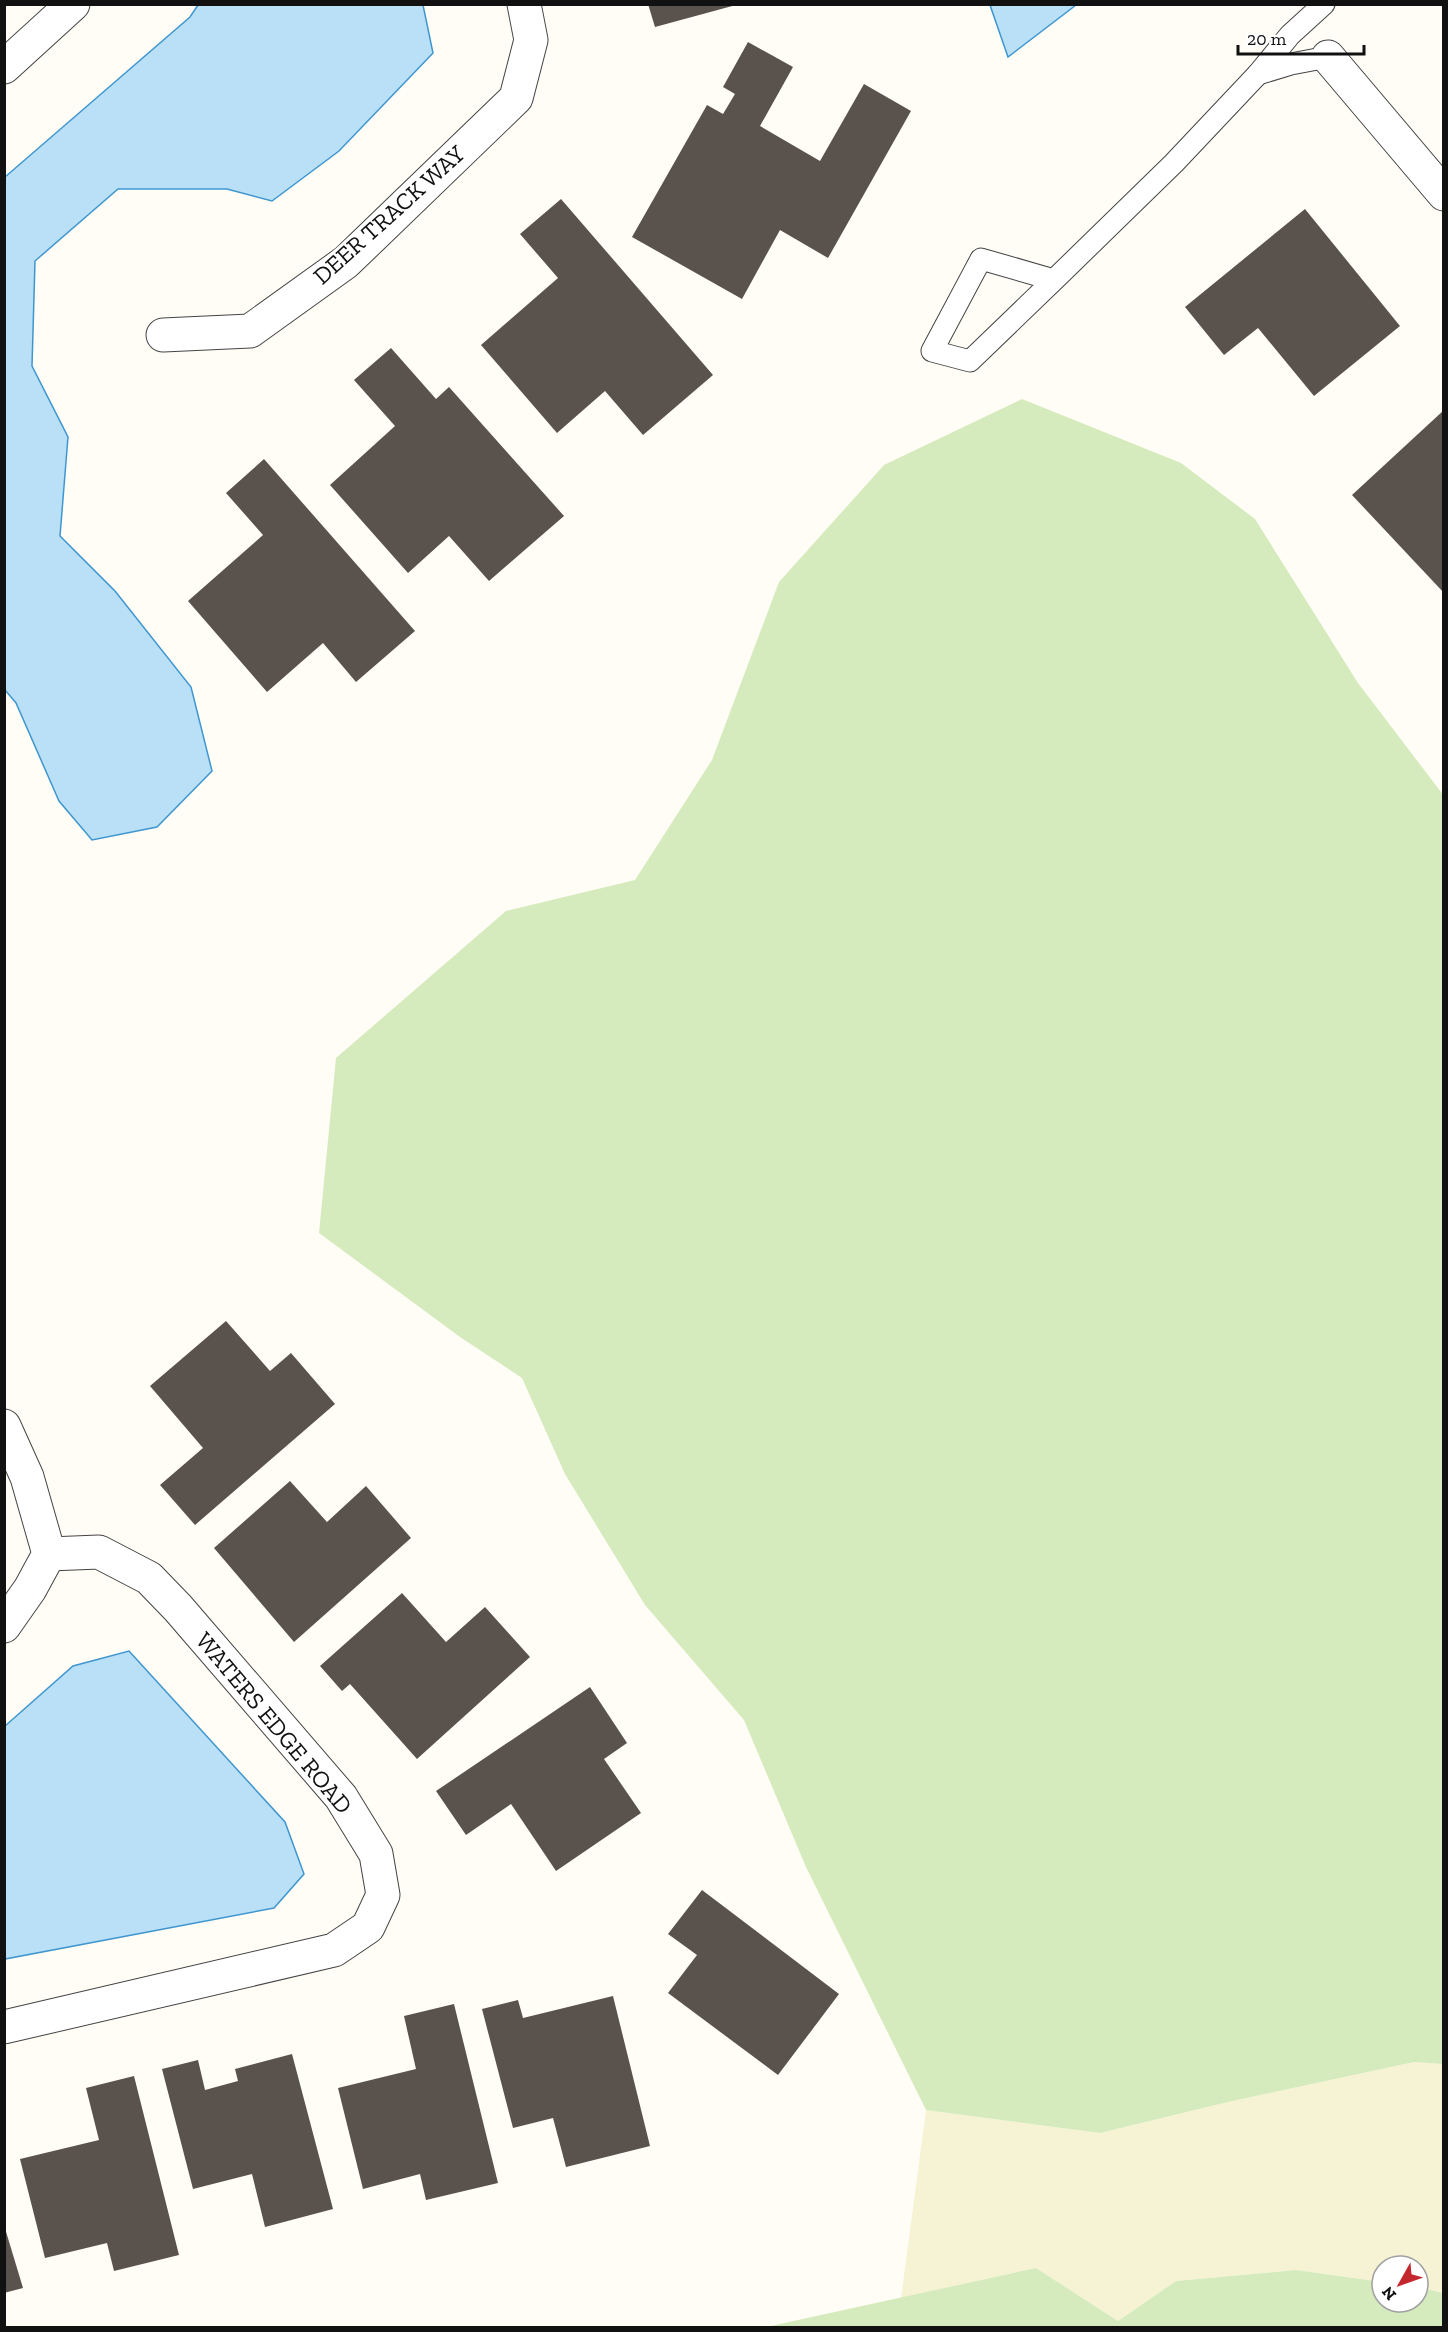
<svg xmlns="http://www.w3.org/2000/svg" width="1448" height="2332" viewBox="0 0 1448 2332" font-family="'Zilla Slab',serif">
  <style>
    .farmland { fill: #f6f3d4 }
    .green { fill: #d5ebbd }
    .water { fill: #b9e0f7; stroke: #3f96cf; stroke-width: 1.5 }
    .building { fill: #5a524d }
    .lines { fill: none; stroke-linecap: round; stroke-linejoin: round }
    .lane-casing { stroke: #444; stroke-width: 23 }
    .street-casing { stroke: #444; stroke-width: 35 }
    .lane { stroke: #fff; stroke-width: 21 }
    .street { stroke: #fff; stroke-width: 33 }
    .labels { text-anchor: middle; stroke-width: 6; stroke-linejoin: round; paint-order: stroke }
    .street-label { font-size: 24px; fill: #111; stroke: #fff }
  </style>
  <rect width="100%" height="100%" fill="#fffdf5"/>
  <!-- farmland -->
  <path class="farmland" d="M1414 2062 1443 2064V2293L1418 2287V2266H1382V2282L1296 2270 1176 2281 1118 2321 1036 2268 901 2298 926 2110 1100 2133 1228 2102Z"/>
  <!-- green -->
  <g class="green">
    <path d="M1022 399 1181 463 1255 519 1358 683 1444 796 1443 2064 1414 2062 1228 2102 1100 2133 926 2110 806 1867 744 1720 645 1605 565 1474 522 1378 460 1337 319 1233 336 1058 506 911 635 880 712 760 779 582 884 465Z"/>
    <path d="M1036 2268 1118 2321 1176 2281 1296 2270 1382 2282V2302H1418V2287L1443 2293V2327H766Z"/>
  </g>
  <!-- water -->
  <g class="water">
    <path d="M198 5H423L433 53 339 151 272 201 227 189H118L35 261 32 366 68 437 60 536 115 591 191 687 212 771 157 827 92 840 59 801 16 703 5 690V177L190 17Z"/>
    <path d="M990 5V4L1076 5 1008 57Z"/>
    <path d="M129 1651 285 1822 304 1874 274 1908 5 1959V1726L73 1666Z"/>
  </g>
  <!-- building -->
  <g class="building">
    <path d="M648 4H736V5L655 27Z"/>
    <path d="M748 42 793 67 760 126 820 161 864 84 911 111 828 258 780 230 742 299 632 237 707 105 723 114 735 94 723 87Z"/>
    <path d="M561 199 713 375 643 435 605 391 557 433 481 345 558 278 520 234Z"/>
    <path d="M1305 209 1400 326 1314 396 1258 328 1224 355 1185 307Z"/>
    <path d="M391 348 436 399 449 387 564 516 489 581 449 536 408 573 330 485 395 426 354 380Z"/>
    <path d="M1444 410V593L1352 495Z"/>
    <path d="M264 459 415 631 356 682 323 643 267 692 188 601 263 535 226 493Z"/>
    <path d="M226 1321 270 1371 291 1353 335 1404 195 1525 160 1485 203 1448 150 1386Z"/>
    <path d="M290 1481 327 1522 366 1486 411 1538 294 1642 214 1548Z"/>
    <path d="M402 1593 446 1642 485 1607 530 1657 417 1759 350 1684 342 1691 320 1666Z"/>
    <path d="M590 1687 627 1743 604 1759 641 1813 556 1871 511 1804 466 1835 436 1791Z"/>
    <path d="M702 1890 839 1994 778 2075 668 1993 697 1955 668 1934Z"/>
    <path d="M613 1996 650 2146 566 2167 553 2118 513 2128 482 2009 518 2000 523 2018Z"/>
    <path d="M454 2004 498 2183 426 2200 420 2174 363 2189 338 2088 416 2069 404 2016Z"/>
    <path d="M292 2054 333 2209 265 2227 252 2174 193 2189 162 2069 198 2060 205 2090 238 2081 235 2069Z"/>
    <path d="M134 2076 179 2255 114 2271 107 2243 45 2258 20 2159 99 2140 86 2088Z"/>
    <path d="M4 2225 23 2288 4 2293Z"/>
  </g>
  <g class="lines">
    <defs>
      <g id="lane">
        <path d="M1324 4 1290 35 1258 74 1291 64 1328 57"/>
        <path d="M1054 280 970 361 932 351 981 259 1054 280 1174 163 1258 74"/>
      </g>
      <g id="street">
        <path d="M1328 57 1444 194"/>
        <path d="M4 67 73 4"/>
        <path d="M163 335 250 331 346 262 516 98 531 40 524 4"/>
        <path d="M4 1426 27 1477 49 1554 30 1589 4 1626"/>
        <path d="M4 2027 334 1950 368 1927 383 1895 376 1854 341 1797 178 1608 149 1578 99 1552 49 1554"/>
      </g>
    </defs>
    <!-- lane casing -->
    <use href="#lane" class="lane-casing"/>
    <!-- street casing -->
    <use href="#street" class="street-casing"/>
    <!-- lane -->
    <use href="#lane" class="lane"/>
    <!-- street -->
    <use href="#street" class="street"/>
  </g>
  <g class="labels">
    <!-- street labels -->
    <g class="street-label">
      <text transform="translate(389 215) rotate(-42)" y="8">DEER TRACK WAY</text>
      <text transform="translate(274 1723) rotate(50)" y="8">WATERS EDGE ROAD</text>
    </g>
  </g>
  <!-- border -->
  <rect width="1448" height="2332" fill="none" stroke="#111111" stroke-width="12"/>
  <!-- north arrow -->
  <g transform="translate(1400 2284) rotate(230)"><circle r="28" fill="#ffffff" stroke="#a0a0a0" stroke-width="1.5"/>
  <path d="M0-4.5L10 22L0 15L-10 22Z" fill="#c4262e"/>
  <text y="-9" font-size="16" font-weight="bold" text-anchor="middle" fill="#111111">N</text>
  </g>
  <!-- scale -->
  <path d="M1238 45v9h126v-9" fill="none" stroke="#111111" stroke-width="3"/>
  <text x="1247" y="45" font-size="18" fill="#111111" stroke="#ffffff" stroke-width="4.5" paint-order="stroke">20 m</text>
</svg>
